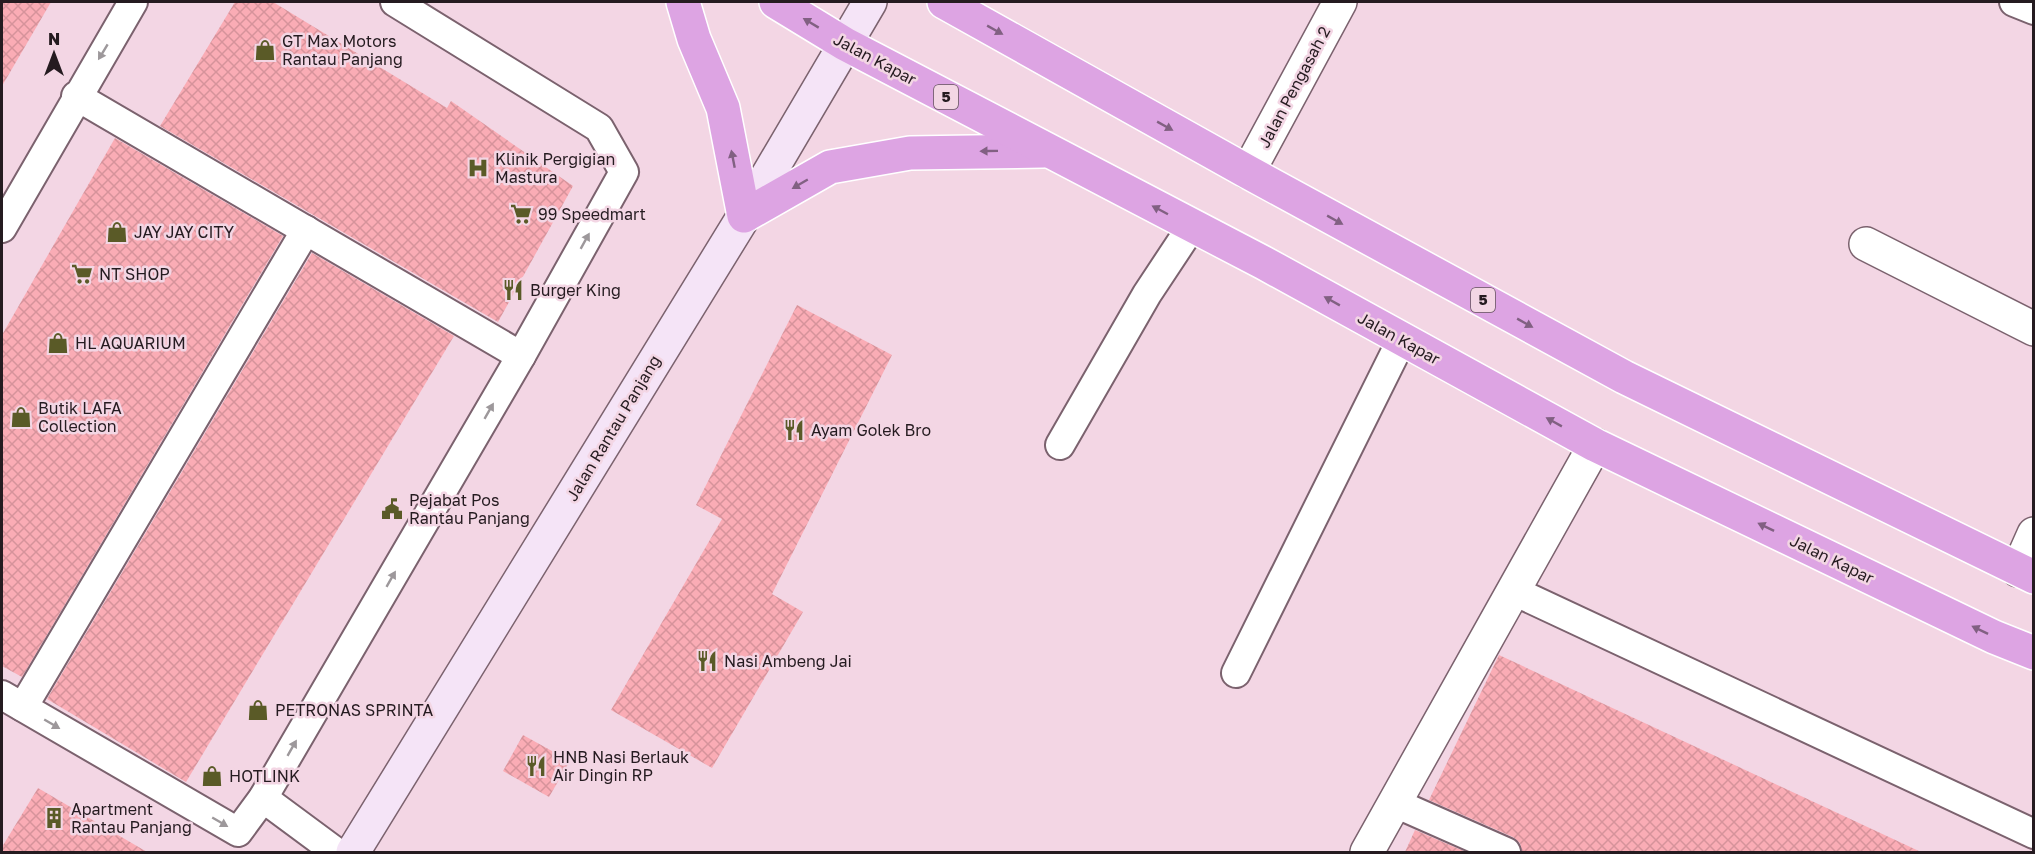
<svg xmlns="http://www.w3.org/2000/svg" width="2035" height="854" viewBox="0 0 2035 854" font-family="'Golos Text',sans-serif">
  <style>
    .building { fill: url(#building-cross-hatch) }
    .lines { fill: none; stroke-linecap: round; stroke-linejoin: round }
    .lane-casing { stroke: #7b626e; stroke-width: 32 }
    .street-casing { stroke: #7b626e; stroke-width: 36 }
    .secondary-casing { stroke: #7b626e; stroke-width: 36 }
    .highway-casing { stroke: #fff; stroke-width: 36 }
    .lane { stroke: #fff; stroke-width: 28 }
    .street { stroke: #fff; stroke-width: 33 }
    .secondary { stroke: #f5e4f7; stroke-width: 33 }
    .highway { stroke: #dda4e3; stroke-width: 33 }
    .oneway { fill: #816082 }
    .oneway2 { fill: #9d989b }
    .labels { text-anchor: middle; stroke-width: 5; stroke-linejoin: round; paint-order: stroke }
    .shield { fill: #f3d6e4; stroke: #63535b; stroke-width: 1.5 }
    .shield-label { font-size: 15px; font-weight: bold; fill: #251b20 }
    .poi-label { font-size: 16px; fill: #251b20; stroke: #f3d6e4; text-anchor: start }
    .street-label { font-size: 16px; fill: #251b20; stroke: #f3d6e4 }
  </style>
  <defs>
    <pattern id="building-cross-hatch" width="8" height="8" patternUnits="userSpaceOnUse" patternTransform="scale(1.5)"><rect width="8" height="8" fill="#faacb5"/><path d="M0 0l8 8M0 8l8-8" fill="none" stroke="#d6939b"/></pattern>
  </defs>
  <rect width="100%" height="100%" fill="#f3d6e4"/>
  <!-- building -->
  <g class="building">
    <path d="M2 2H51L2 86Z"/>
    <path d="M235 2H273L447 108 451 101 573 186 498 322 160 126Z"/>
    <path d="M115 138 283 236 22 677 2 666V335Z"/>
    <path d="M312 253 454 336 186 782 47 699Z"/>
    <path d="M797 305 892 355 772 594 803 612 712 768 611 710 722 519 696 505Z"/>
    <path d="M1499 655 1921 852H1522L1520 843 1513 837 1429 800Z"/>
    <path d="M523 735 570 761 549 797 503 771Z"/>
    <path d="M38 788 147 852H2V847Z"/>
    <path d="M1415 830 1466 852H1405Z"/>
  </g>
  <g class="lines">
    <defs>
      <g id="lane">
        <path d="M2014 2 2034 10"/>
        <path d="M76 96 521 356"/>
        <path d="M2 228 133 2"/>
        <path d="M1060 445 1147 294 1192 226"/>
        <path d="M1514 591 2034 834"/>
        <path d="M1236 673 1402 339"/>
        <path d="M2 695 238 832 263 798 521 356 624 172 599 128 395 2"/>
        <path d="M23 707 306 230"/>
        <path d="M263 798 336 852"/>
        <path d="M1395 803 1506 852"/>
      </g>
      <g id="street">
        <path d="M1248 172 1340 2"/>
        <path d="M1866 244 2034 329"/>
        <path d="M2018 570 2034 534"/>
        <path d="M1367 852 1595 445"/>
      </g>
      <path id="secondary" d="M353 852 744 216 870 2"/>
      <g id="highway">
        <path d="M683 2 694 39 723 108 744 216 830 167 910 153 1043 151"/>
        <path d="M776 2 845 44 1264 263 1595 445 1994 637 2034 653"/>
        <path d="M944 2 1248 172 1624 377 2034 577"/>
      </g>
    </defs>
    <!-- lane casing -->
    <use href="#lane" class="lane-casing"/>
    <!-- street casing -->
    <use href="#street" class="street-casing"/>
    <!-- secondary casing -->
    <use href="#secondary" class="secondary-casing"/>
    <!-- highway casing -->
    <use href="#highway" class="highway-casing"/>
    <!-- lane -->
    <use href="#lane" class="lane"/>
    <!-- street -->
    <use href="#street" class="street"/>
    <!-- secondary -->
    <use href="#secondary" class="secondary"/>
    <!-- highway -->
    <use href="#highway" class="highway"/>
  </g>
  <!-- one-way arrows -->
  <defs><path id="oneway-solid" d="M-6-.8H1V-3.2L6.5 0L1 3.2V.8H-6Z" transform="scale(1.5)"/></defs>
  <g class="oneway">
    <use href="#oneway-solid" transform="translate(811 23) rotate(-149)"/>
    <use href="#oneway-solid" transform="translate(995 30) rotate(29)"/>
    <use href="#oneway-solid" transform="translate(1165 126) rotate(29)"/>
    <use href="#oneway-solid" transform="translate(989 151) rotate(179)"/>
    <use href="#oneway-solid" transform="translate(733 159) rotate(-101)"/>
    <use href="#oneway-solid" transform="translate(800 184) rotate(150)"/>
    <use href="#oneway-solid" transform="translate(1160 210) rotate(-152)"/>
    <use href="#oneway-solid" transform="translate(1335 220) rotate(29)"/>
    <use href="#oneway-solid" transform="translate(1332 301) rotate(-151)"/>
    <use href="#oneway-solid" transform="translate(1525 323) rotate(29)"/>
    <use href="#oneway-solid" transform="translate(1554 422) rotate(-151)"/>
    <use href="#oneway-solid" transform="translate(1766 527) rotate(-154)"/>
    <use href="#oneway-solid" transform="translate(1980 630) rotate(-154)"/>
  </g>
  <g class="oneway2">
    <use href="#oneway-solid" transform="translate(103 52) rotate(121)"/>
    <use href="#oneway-solid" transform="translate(585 241) rotate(-61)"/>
    <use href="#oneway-solid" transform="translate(489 411) rotate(-60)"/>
    <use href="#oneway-solid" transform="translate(391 579) rotate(-60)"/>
    <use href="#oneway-solid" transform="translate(52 724) rotate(30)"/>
    <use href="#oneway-solid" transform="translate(292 748) rotate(-60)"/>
    <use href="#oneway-solid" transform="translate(220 822) rotate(30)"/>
  </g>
  <!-- icons -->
  <defs>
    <symbol id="shop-bare" viewBox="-9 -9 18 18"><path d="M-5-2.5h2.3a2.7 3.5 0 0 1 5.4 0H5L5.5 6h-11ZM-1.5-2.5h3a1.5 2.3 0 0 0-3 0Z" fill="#5a5a27" stroke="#f3d6e4" stroke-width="2.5" paint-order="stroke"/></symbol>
    <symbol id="hospital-bare" viewBox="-9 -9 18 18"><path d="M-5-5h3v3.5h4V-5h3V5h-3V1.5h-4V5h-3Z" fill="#5a5a27" stroke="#f3d6e4" stroke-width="2.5" paint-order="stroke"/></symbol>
    <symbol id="supermarket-bare" viewBox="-9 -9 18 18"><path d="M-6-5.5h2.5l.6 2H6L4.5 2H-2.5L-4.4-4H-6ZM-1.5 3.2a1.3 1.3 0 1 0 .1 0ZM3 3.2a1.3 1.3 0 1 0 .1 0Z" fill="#5a5a27" stroke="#f3d6e4" stroke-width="2.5" paint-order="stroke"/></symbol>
    <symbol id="restaurant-bare" viewBox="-9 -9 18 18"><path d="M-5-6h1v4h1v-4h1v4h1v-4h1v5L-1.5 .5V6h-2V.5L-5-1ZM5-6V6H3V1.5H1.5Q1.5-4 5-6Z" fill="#5a5a27" stroke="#f3d6e4" stroke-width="2.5" paint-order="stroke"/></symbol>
    <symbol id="civic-bare" viewBox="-9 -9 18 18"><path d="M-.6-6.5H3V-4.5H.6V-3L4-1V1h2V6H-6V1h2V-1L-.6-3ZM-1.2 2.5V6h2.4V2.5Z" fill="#5a5a27" stroke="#f3d6e4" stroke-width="2.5" paint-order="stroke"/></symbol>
    <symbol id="building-bare" viewBox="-9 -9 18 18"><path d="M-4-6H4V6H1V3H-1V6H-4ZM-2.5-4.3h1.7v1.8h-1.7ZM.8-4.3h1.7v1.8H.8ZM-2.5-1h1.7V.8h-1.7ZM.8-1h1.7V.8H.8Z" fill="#5a5a27" stroke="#f3d6e4" stroke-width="2.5" paint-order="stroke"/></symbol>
  </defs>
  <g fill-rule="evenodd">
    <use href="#shop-bare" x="250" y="35" width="30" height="30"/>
    <use href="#hospital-bare" x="463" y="153" width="30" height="30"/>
    <use href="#supermarket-bare" x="506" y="199" width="30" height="30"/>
    <use href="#shop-bare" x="102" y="217" width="30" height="30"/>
    <use href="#supermarket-bare" x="67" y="259" width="30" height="30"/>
    <use href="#restaurant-bare" x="498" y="275" width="30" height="30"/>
    <use href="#shop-bare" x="43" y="328" width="30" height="30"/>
    <use href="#shop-bare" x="6" y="402" width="30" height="30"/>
    <use href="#restaurant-bare" x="779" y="415" width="30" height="30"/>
    <use href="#civic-bare" x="377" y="494" width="30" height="30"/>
    <use href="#restaurant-bare" x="692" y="646" width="30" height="30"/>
    <use href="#shop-bare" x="243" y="695" width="30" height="30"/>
    <use href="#restaurant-bare" x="521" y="751" width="30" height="30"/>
    <use href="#shop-bare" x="197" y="761" width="30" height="30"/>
    <use href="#building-bare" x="39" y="803" width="30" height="30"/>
  </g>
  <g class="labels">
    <!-- shield labels -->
    <g class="shield">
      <rect x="934" y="85" width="24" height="24" rx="4.5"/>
      <rect x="1471" y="288" width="24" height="24" rx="4.5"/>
    </g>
    <g class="shield-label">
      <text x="946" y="102">5</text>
      <text x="1483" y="305">5</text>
    </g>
    <!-- poi labels -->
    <g class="poi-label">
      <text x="282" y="47">GT Max Motors<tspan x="282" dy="18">Rantau Panjang</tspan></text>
      <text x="495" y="165">Klinik Pergigian<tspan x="495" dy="18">Mastura</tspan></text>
      <text x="538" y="220">99 Speedmart</text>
      <text x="134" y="238">JAY JAY CITY</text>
      <text x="99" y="280">NT SHOP</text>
      <text x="530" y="296">Burger King</text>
      <text x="75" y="349">HL AQUARIUM</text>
      <text x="38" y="414">Butik LAFA<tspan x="38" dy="18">Collection</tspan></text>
      <text x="811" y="436">Ayam Golek Bro</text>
      <text x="409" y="506">Pejabat Pos<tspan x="409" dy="18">Rantau Panjang</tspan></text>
      <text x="724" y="667">Nasi Ambeng Jai</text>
      <text x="275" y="716">PETRONAS SPRINTA</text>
      <text x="553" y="763">HNB Nasi Berlauk<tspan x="553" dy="18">Air Dingin RP</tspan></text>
      <text x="229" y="782">HOTLINK</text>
      <text x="71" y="815">Apartment<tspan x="71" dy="18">Rantau Panjang</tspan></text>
    </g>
    <!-- street labels -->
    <g class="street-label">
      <text transform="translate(875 59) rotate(28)" y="6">Jalan Kapar</text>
      <text transform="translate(1294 87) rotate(-62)" y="6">Jalan Pengasah 2</text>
      <text transform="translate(1399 338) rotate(29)" y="6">Jalan Kapar</text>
      <text transform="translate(613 428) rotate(-59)" y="6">Jalan Rantau Panjang</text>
      <text transform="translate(1832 559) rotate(26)" y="6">Jalan Kapar</text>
    </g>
  </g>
  <!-- border -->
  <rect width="2035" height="854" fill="none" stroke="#251b20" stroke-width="6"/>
  <!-- north arrow -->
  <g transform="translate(54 54)" stroke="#f3d6e4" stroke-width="4.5" paint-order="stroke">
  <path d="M0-4.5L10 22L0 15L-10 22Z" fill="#251b20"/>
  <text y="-9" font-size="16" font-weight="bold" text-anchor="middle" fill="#251b20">N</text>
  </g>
</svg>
